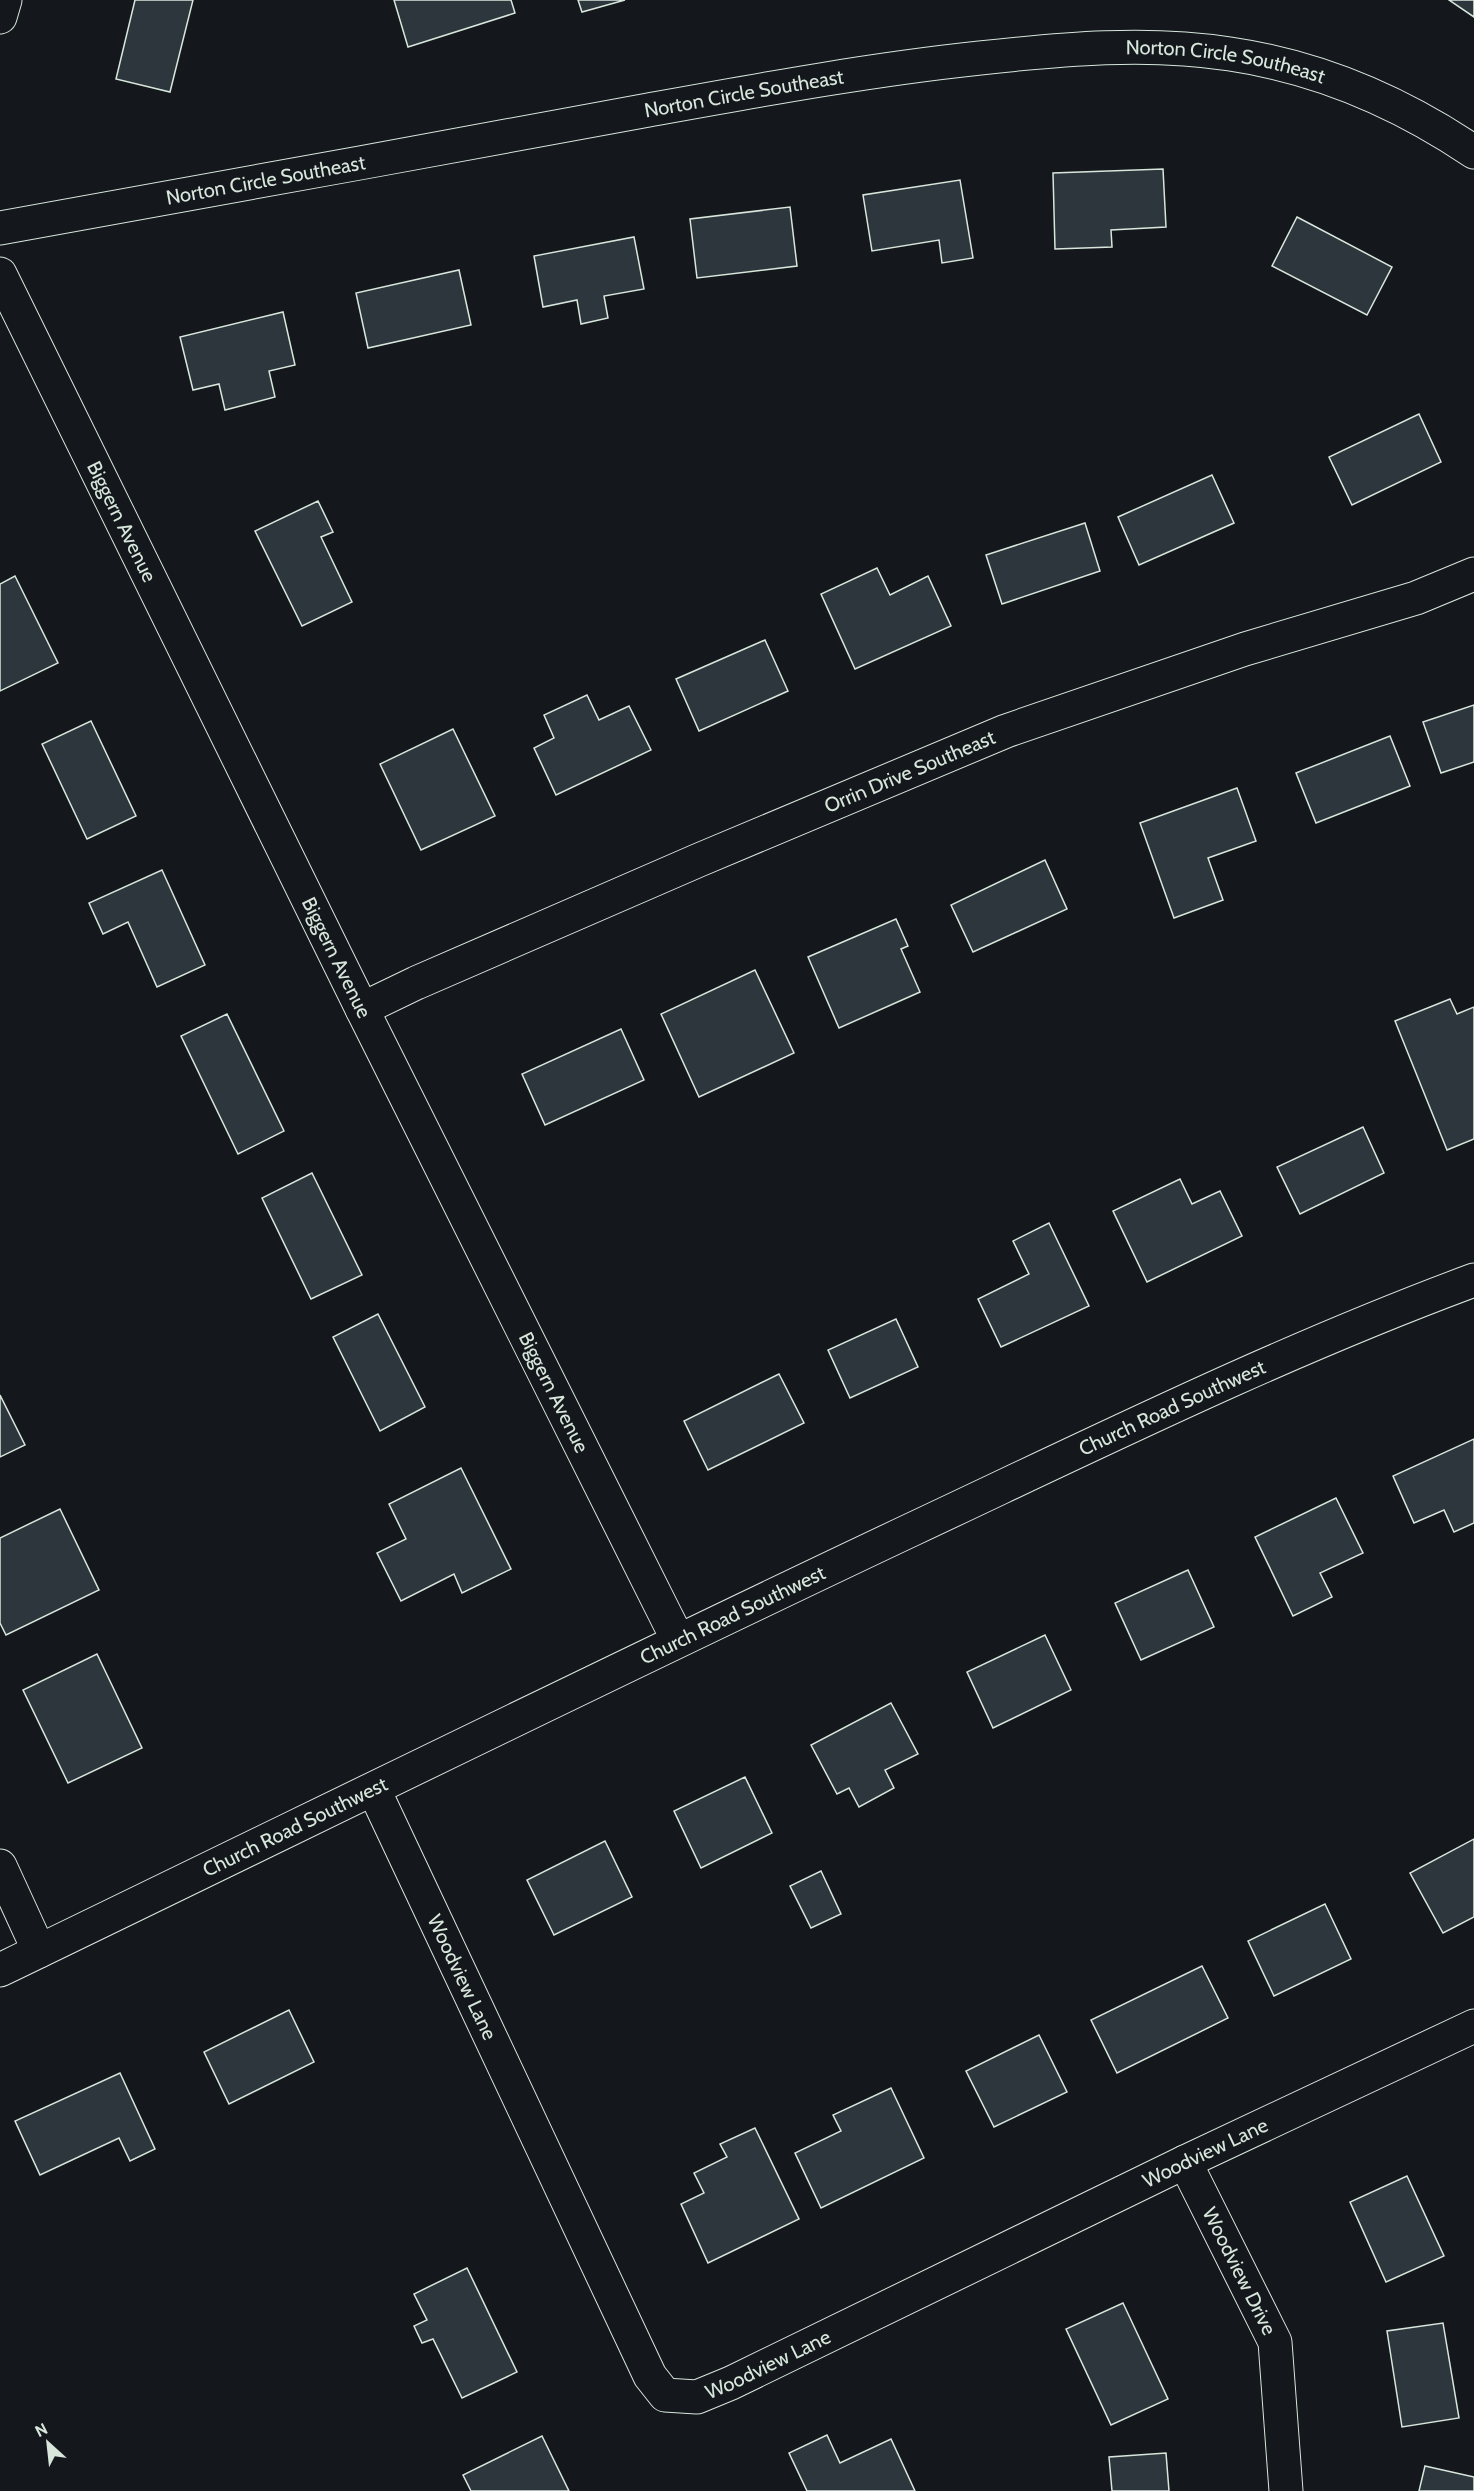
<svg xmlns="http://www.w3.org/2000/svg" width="1474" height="2491" viewBox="0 0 1474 2491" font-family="Cabin,sans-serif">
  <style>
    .building { fill: #2c363c; stroke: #d8e6dc; stroke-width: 1.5 }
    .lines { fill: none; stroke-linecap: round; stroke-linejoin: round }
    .minor-casing { stroke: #d8e6dc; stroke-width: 35 }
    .minor { stroke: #14181c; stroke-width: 33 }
    .labels { text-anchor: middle; stroke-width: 4.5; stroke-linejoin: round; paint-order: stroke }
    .street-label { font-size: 20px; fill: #d8e6dc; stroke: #14181c }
  </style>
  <rect width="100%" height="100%" fill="#14181c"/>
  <!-- building -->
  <g class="building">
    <path d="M135 0H193L170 92 116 79Z"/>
    <path d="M394 0H511L515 13 408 47Z"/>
    <path d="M578 0H625L582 12Z"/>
    <path d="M1449 0H1474V17Z"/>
    <path d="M1163 169 1166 227 1111 230 1112 247 1055 249 1053 173Z"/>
    <path d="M960 180 973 258 942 263 939 240 872 251 863 195Z"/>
    <path d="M790 207 797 266 697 278 690 219Z"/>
    <path d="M1297 217 1392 267 1367 315 1272 266Z"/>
    <path d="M634 237 644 289 604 296 608 318 581 324 577 300 543 307 534 256Z"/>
    <path d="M459 270 471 325 368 348 356 293Z"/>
    <path d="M283 312 295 365 269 371 275 397 225 410 219 384 193 390 180 337Z"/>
    <path d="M1419 414 1441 462 1352 505 1329 457Z"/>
    <path d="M1212 475 1234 523 1139 565 1118 517Z"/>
    <path d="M318 501 333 532 321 537 352 602 302 626 255 531Z"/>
    <path d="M1085 523 1100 571 1002 604 986 555Z"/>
    <path d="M877 568 890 595 928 576 951 626 855 669 821 594Z"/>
    <path d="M15 576 58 663 0 691V584Z"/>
    <path d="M765 640 788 691 699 731 676 679Z"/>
    <path d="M587 695 599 720 629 706 651 750 556 795 534 748 554 738 544 715Z"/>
    <path d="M1474 705V762L1441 773 1423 722Z"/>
    <path d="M91 721 136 816 87 839 42 744Z"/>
    <path d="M453 729 495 816 421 850 380 764Z"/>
    <path d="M1390 736 1410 786 1316 823 1296 773Z"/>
    <path d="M1237 788 1256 841 1208 858 1223 900 1174 918 1140 823Z"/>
    <path d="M1045 860 1067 909 973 952 951 905Z"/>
    <path d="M162 870 205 965 157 987 128 922 103 934 89 903Z"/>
    <path d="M896 919 908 946 901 949 920 992 839 1028 808 957Z"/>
    <path d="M755 970 794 1053 699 1097 661 1014Z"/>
    <path d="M1450 999 1457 1014 1474 1007V1139L1447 1150 1395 1021Z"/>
    <path d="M227 1014 284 1131 238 1154 181 1036Z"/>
    <path d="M621 1029 644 1080 545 1125 522 1074Z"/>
    <path d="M1363 1127 1384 1173 1300 1214 1277 1167Z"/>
    <path d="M312 1173 362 1275 311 1299 262 1198Z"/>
    <path d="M1180 1179 1192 1204 1220 1191 1242 1236 1147 1282 1113 1211Z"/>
    <path d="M1049 1223 1089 1306 1001 1347 978 1299 1029 1274 1013 1241Z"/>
    <path d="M378 1314 425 1407 380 1431 333 1337Z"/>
    <path d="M896 1319 918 1367 850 1398 828 1350Z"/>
    <path d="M779 1374 804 1423 708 1470 684 1421Z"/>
    <path d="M0 1395 25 1445 0 1457Z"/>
    <path d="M1474 1439V1523L1454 1532 1444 1510 1414 1523 1393 1476Z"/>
    <path d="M461 1468 511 1569 462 1593 454 1574 401 1601 377 1553 406 1539 389 1504Z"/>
    <path d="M1336 1498 1363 1553 1320 1573 1332 1597 1293 1616 1255 1537Z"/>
    <path d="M60 1509 99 1590 6 1635 0 1623V1538Z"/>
    <path d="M1188 1570 1214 1627 1141 1660 1115 1603Z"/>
    <path d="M1045 1635 1071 1690 993 1728 967 1672Z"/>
    <path d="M97 1654 142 1748 68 1783 23 1690Z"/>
    <path d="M891 1703 918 1754 885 1770 894 1788 859 1807 849 1788 837 1794 811 1745Z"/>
    <path d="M745 1777 772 1833 701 1868 674 1811Z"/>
    <path d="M1474 1839V1917L1443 1933 1410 1873Z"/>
    <path d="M605 1841 632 1897 554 1935 527 1880Z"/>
    <path d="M821 1871 841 1914 811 1928 790 1886Z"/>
    <path d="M1325 1904 1351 1959 1274 1996 1248 1941Z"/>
    <path d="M1202 1966 1228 2018 1117 2073 1091 2020Z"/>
    <path d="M289 2010 314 2062 229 2104 204 2052Z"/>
    <path d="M1039 2035 1067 2092 994 2127 966 2071Z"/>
    <path d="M120 2073 155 2149 130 2161 119 2138 40 2175 15 2121Z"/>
    <path d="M891 2088 924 2158 821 2208 795 2153 841 2131 833 2115Z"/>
    <path d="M755 2128 799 2219 708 2263 681 2204 704 2193 694 2173 727 2157 720 2144Z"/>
    <path d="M1407 2176 1444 2256 1386 2282 1350 2202Z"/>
    <path d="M467 2268 517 2372 462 2398 433 2339 422 2343 414 2326 427 2320 414 2294Z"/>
    <path d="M1123 2303 1168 2399 1111 2425 1066 2329Z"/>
    <path d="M1443 2323 1459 2418 1402 2427 1387 2331Z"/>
    <path d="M827 2435 840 2463 891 2439 915 2491H807L789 2453Z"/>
    <path d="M542 2436 569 2491H471L463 2475Z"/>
    <path d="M1166 2453 1169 2491H1112L1109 2457Z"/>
    <path d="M1425 2466 1474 2477V2491H1419Z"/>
  </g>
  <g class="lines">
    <defs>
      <g id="minor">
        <path d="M0 17 5 0"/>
        <path id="s1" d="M0 228C214 189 429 151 643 111 754 91 867 70 980 58 1063 49 1147 41 1230 54 1318 67 1400 102 1474 152"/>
        <path id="s2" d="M0 274 362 1009 678 1640"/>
        <path id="s3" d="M362 1009 416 983 699 860 1006 731 1245 649 1416 598 1474 574"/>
        <path id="s4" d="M374 1790 650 2376 665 2395 697 2397 731 2383 1185 2162 1474 2026"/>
        <path d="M0 1866 39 1951"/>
        <path id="s5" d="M0 1970C304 1823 608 1673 913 1529 1098 1442 1282 1351 1474 1280"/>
        <path id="s6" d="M1185 2162 1275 2342 1286 2491"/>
      </g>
    </defs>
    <!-- minor casing -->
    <use href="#minor" class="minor-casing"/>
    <!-- minor -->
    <use href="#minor" class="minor"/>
  </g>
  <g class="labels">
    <!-- street labels -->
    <g class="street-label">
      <text dy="7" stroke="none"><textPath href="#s1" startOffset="1242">Norton Circle Southeast</textPath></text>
      <text dy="7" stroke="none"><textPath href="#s1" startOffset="756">Norton Circle Southeast</textPath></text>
      <text dy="7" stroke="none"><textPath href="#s1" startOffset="270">Norton Circle Southeast</textPath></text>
      <text dy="7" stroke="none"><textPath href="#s2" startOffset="276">Biggern Avenue</textPath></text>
      <text dy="7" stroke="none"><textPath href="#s3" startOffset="597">Orrin Drive Southeast</textPath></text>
      <text dy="7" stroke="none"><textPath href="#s2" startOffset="762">Biggern Avenue</textPath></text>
      <text dy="7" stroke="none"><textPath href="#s2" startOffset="1248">Biggern Avenue</textPath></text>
      <text dy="7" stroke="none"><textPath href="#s5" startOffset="1300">Church Road Southwest</textPath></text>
      <text dy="7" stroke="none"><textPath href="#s5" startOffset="814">Church Road Southwest</textPath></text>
      <text dy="7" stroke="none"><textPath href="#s5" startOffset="328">Church Road Southwest</textPath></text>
      <text dy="7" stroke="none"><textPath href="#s4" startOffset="207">Woodview Lane</textPath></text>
      <text dy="7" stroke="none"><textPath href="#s4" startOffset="1268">Woodview Lane</textPath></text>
      <text dy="7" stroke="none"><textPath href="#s6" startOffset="122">Woodview Drive</textPath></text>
      <text dy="7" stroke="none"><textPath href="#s4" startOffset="782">Woodview Lane</textPath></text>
    </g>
  </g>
  <!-- north arrow -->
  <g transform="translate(48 2443) rotate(333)" stroke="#14181c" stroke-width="4.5" paint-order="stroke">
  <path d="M0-4.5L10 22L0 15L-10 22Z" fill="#d8e6dc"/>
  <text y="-9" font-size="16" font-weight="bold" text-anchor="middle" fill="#d8e6dc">N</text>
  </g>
</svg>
